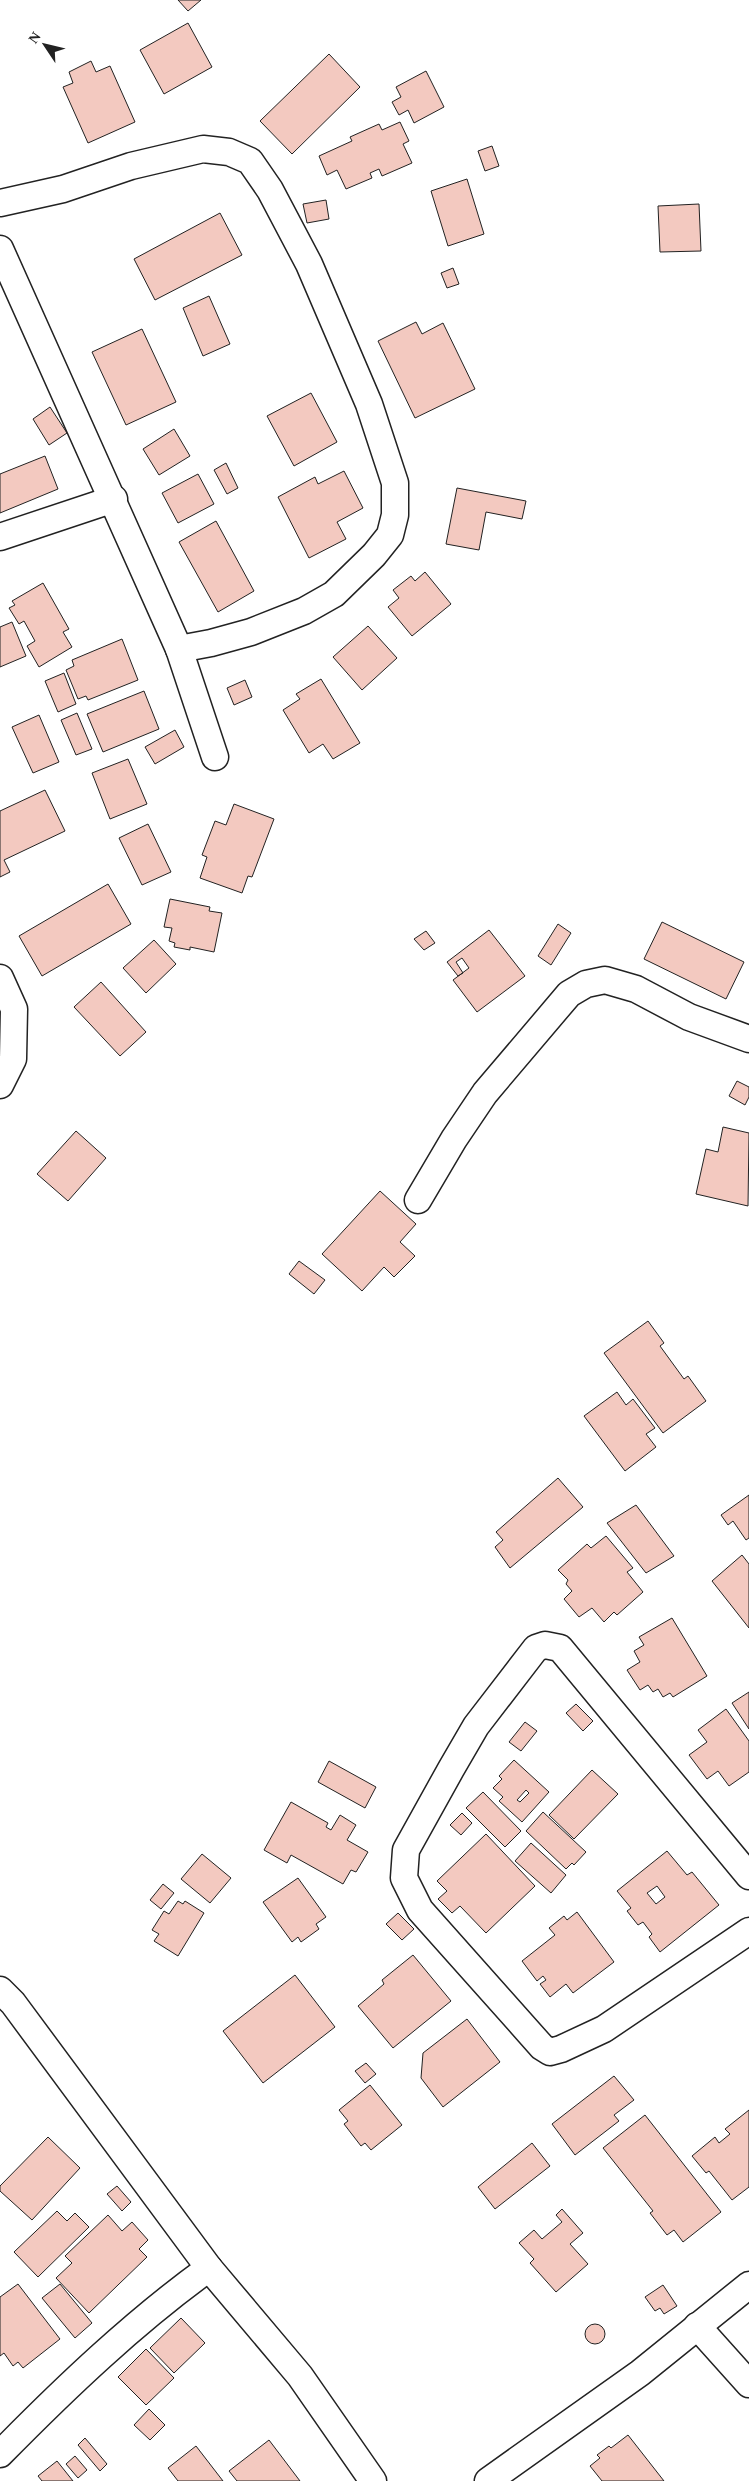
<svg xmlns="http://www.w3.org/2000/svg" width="749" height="2481" viewBox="0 0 749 2481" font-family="Georgia,serif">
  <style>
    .building { fill: #f3c9c0; stroke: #222; fill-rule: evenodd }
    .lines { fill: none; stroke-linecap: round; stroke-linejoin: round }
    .minor-casing { stroke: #222; stroke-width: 29 }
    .minor { stroke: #fff; stroke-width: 26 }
  </style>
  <rect width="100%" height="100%" fill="#fff"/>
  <!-- building -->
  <g class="building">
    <path d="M178 0H201L188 11Z"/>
    <path d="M188 23 212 67 164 94 140 50Z"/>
    <path d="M329 54 360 87 292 154 260 121Z"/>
    <path d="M91 61 96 72 110 66 135 122 88 143 63 87 73 83 69 72Z"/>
    <path d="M426 71 444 107 414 123 408 110 399 115 392 102 401 97 396 87Z"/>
    <path d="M400 122 409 141 403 144 412 163 382 176 379 169 370 173 372 178 346 189 337 170 327 175 319 156 352 141 350 137 379 124 382 130Z"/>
    <path d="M492 146 499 166 485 171 478 151Z"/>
    <path d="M467 179 484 234 448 246 431 191Z"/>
    <path d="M326 200 329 219 307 223 303 204Z"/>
    <path d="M699 204 701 251 660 252 658 206Z"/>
    <path d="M220 213 242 255 155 300 134 259Z"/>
    <path d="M453 268 459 284 447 288 441 273Z"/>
    <path d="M209 296 230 344 203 356 183 308Z"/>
    <path d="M416 322 422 334 443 323 475 389 415 418 378 341Z"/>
    <path d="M142 329 176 402 126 425 92 352Z"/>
    <path d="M311 393 337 442 294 466 267 416Z"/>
    <path d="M50 407 67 433 49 445 33 419Z"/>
    <path d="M174 429 190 456 159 475 143 449Z"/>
    <path d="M45 456 58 489 0 513V474Z"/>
    <path d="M226 463 238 488 227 494 214 470Z"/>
    <path d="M344 471 363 508 337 522 346 539 309 558 278 497 315 477 318 484Z"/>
    <path d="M198 474 214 504 178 523 162 493Z"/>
    <path d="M457 488 526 501 522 519 486 512 479 550 446 544Z"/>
    <path d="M216 521 254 591 218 612 179 542Z"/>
    <path d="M425 572 451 604 412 636 388 607 399 598 393 590 411 576 415 581Z"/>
    <path d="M43 583 69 629 63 632 72 647 39 667 27 646 35 641 24 621 19 624 9 608 15 605 12 601Z"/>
    <path d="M12 622 26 656 0 667V627Z"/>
    <path d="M368 626 397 658 362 690 333 657Z"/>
    <path d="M122 639 138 680 88 700 86 696 78 699 66 670 74 666 72 660Z"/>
    <path d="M64 673 76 704 58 712 45 681Z"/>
    <path d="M321 679 360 743 333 759 323 744 309 753 283 710 300 699 296 694Z"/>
    <path d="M245 680 252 697 234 705 227 688Z"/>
    <path d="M144 691 159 729 103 752 87 714Z"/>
    <path d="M77 713 92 749 76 755 61 720Z"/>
    <path d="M39 715 59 762 33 773 12 727Z"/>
    <path d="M175 730 184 747 155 764 145 747Z"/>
    <path d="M128 759 147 804 110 819 92 773Z"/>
    <path d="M45 790 65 831 4 860 10 872 0 877V811Z"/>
    <path d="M234 804 274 819 252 877 248 876 242 893 200 878 207 857 202 855 215 821 226 825Z"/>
    <path d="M148 824 171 872 142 885 119 838Z"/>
    <path d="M108 884 131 924 42 976 19 936Z"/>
    <path d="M170 899 210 907 209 911 222 913 214 952 190 947V950L174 947 175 943 169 941 172 928 164 927Z"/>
    <path d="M662 922 744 962 726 999 644 959Z"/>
    <path d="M558 924 571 933 551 965 538 956Z"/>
    <path d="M489 930 525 976 477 1012 453 980 469 968 462 958 456 962 463 973 458 976 447 962Z"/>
    <path d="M426 931 435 943 424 950 414 939Z"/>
    <path d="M154 940 176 964 146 993 123 968Z"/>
    <path d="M101 982 146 1032 120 1056 74 1007Z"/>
    <path d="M737 1081 749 1087V1097L745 1105 729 1096Z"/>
    <path d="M723 1127 749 1133 748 1206 696 1194 706 1149 718 1152Z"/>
    <path d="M76 1131 106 1158 68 1201 37 1174Z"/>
    <path d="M380 1191 416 1224 400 1242 415 1256 394 1277 384 1267 362 1291 322 1254Z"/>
    <path d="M299 1261 325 1280 314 1294 289 1274Z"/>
    <path d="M648 1321 664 1343 660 1346 684 1379 688 1376 706 1401 663 1433 604 1353Z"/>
    <path d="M617 1392 626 1405 633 1399 655 1428 646 1434 656 1447 625 1471 584 1416Z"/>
    <path d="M558 1478 583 1507 510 1568 495 1547 503 1540 496 1532Z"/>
    <path d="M749 1495V1538L746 1540 733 1521 728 1525 721 1515Z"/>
    <path d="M636 1505 674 1556 646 1573 607 1523Z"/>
    <path d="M606 1536 633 1568 627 1572 643 1592 617 1615 614 1612 604 1622 592 1608 579 1617 564 1599 572 1591 566 1584 568 1580 558 1570 587 1544 591 1548Z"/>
    <path d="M742 1555 749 1564V1628L712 1581Z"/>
    <path d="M672 1618 707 1676 673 1697 670 1693 663 1697 658 1689 653 1692 648 1685 640 1690 627 1670 640 1662 634 1651 644 1645 639 1637Z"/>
    <path d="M749 1692V1729L732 1703Z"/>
    <path d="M576 1704 593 1721 583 1731 566 1713Z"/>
    <path d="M726 1709 749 1741V1772L729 1786 718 1771 707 1779 689 1755 707 1742 698 1730Z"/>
    <path d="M525 1722 537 1731 521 1751 509 1742Z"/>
    <path d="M514 1760 549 1792 522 1822 499 1801 503 1797 493 1788 502 1779 499 1776ZM526 1790 529 1793 520 1802 517 1800Z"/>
    <path d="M329 1761 376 1787 365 1808 318 1782Z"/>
    <path d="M592 1770 618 1794 574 1839 549 1815Z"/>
    <path d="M483 1792 521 1831 505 1847 466 1808Z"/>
    <path d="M291 1802 328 1823 326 1827 331 1830 340 1815 356 1825 347 1840 368 1852 356 1872 351 1870 343 1884 291 1855 287 1863 264 1850Z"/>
    <path d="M543 1812 586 1852 574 1865 572 1863 566 1869 526 1831Z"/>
    <path d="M462 1813 472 1823 461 1835 450 1825Z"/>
    <path d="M486 1834 535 1886 486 1933 460 1906 452 1913 438 1899 447 1891 437 1881Z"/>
    <path d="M531 1843 566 1875 551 1893 515 1861Z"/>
    <path d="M667 1851 687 1875 692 1872 719 1905 660 1952 649 1937 652 1934 643 1922 638 1925 627 1911 631 1908 617 1891ZM657 1886 665 1897 656 1904 647 1893Z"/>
    <path d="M202 1854 231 1878 210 1903 181 1879Z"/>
    <path d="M298 1878 326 1917 316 1924 319 1929 301 1942 298 1937 292 1942 263 1902Z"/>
    <path d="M163 1884 174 1893 161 1909 150 1900Z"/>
    <path d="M178 1901 183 1904 185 1901 204 1913 178 1956 154 1941 159 1934 152 1930 164 1911 169 1914Z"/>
    <path d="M577 1912 614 1962 573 1993 566 1984 550 1997 540 1984 546 1980 543 1976 537 1981 522 1961 555 1935 549 1928 564 1916 567 1920Z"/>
    <path d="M398 1913 414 1929 402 1940 386 1924Z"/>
    <path d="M413 1955 451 2001 393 2048 358 2006 384 1984 382 1980Z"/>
    <path d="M295 1975 335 2027 263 2083 223 2031Z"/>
    <path d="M467 2019 500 2062 443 2107 421 2078 423 2053Z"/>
    <path d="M366 2063 376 2074 365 2083 355 2071Z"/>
    <path d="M614 2076 634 2100 614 2115 619 2121 575 2155 552 2124Z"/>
    <path d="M370 2085 402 2125 371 2150 365 2143 361 2146 344 2124 348 2121 339 2110Z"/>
    <path d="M749 2110V2187L732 2200 709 2171 706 2173 692 2156 715 2137 719 2143 730 2134 725 2129Z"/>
    <path d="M645 2115 721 2212 683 2242 674 2230 667 2235 650 2213 653 2211 603 2148Z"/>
    <path d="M48 2137 80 2168 32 2220 0 2191V2186Z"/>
    <path d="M532 2143 550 2166 495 2209 478 2187Z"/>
    <path d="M117 2186 131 2202 122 2211 107 2194Z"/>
    <path d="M562 2209 583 2233 570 2244 588 2264 556 2292 530 2263 534 2259 519 2243 534 2230 542 2239 562 2222 556 2215Z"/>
    <path d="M57 2211 67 2221 75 2213 89 2227 38 2277 14 2252Z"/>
    <path d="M108 2215 122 2231 132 2222 148 2240 139 2249 147 2257 89 2313 56 2278 72 2263 65 2256Z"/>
    <path d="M18 2284 60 2339 23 2368 18 2362 13 2366 4 2353 0 2356V2297Z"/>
    <path d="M60 2284 92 2323 75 2338 42 2298Z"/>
    <path d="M663 2285 677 2306 664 2314 660 2308 655 2311 645 2297Z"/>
    <path d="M181 2318 205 2343 174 2373 150 2348Z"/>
    <circle cx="595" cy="2334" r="10"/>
    <path d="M146 2349 174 2378 146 2405 118 2377Z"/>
    <path d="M149 2409 165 2425 150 2440 134 2425Z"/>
    <path d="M628 2435 664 2481H602L590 2466 600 2458 597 2455 609 2446 611 2448Z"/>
    <path d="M85 2438 107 2464 100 2471 78 2445Z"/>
    <path d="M269 2440 300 2481H237L229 2471Z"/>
    <path d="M196 2446 223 2481H178L168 2468Z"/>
    <path d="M75 2456 87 2470 78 2478 66 2464Z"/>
    <path d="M57 2461 73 2481H42L38 2476Z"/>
  </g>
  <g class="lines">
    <defs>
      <g id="minor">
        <path d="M0 203 63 189 131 166 203 149 229 152 250 161 270 190 309 264 369 404 395 483V515L390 535 374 555 334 594 304 611 251 632 211 643 179 649"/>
        <path d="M0 249 179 649 215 757"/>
        <path d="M0 537 114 499"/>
        <path d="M0 978 14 1009 13 1059 0 1085"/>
        <path d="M418 1200 454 1139 485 1093 569 994 586 984 605 980 636 989 689 1017 749 1039"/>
        <path d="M749 1876 560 1648 545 1645 536 1648 476 1726 451 1769 406 1850 404 1878 420 1910 542 2047 550 2052 561 2049 604 2029 749 1931"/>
        <path d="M0 1990 13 2003 209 2268 300 2376 373 2481"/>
        <path d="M697 2326 749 2384"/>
        <path d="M0 2454C65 2388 134 2322 209 2268"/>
        <path d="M488 2481 640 2373 749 2285"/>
      </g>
    </defs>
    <!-- minor casing -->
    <use href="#minor" class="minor-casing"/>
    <!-- minor -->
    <use href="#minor" class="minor"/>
  </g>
  <!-- north arrow -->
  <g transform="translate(45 45) rotate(305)" stroke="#ffffff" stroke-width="4" paint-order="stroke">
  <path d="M0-4L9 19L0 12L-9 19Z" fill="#222222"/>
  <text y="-8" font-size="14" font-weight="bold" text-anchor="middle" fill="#222222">N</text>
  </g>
</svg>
